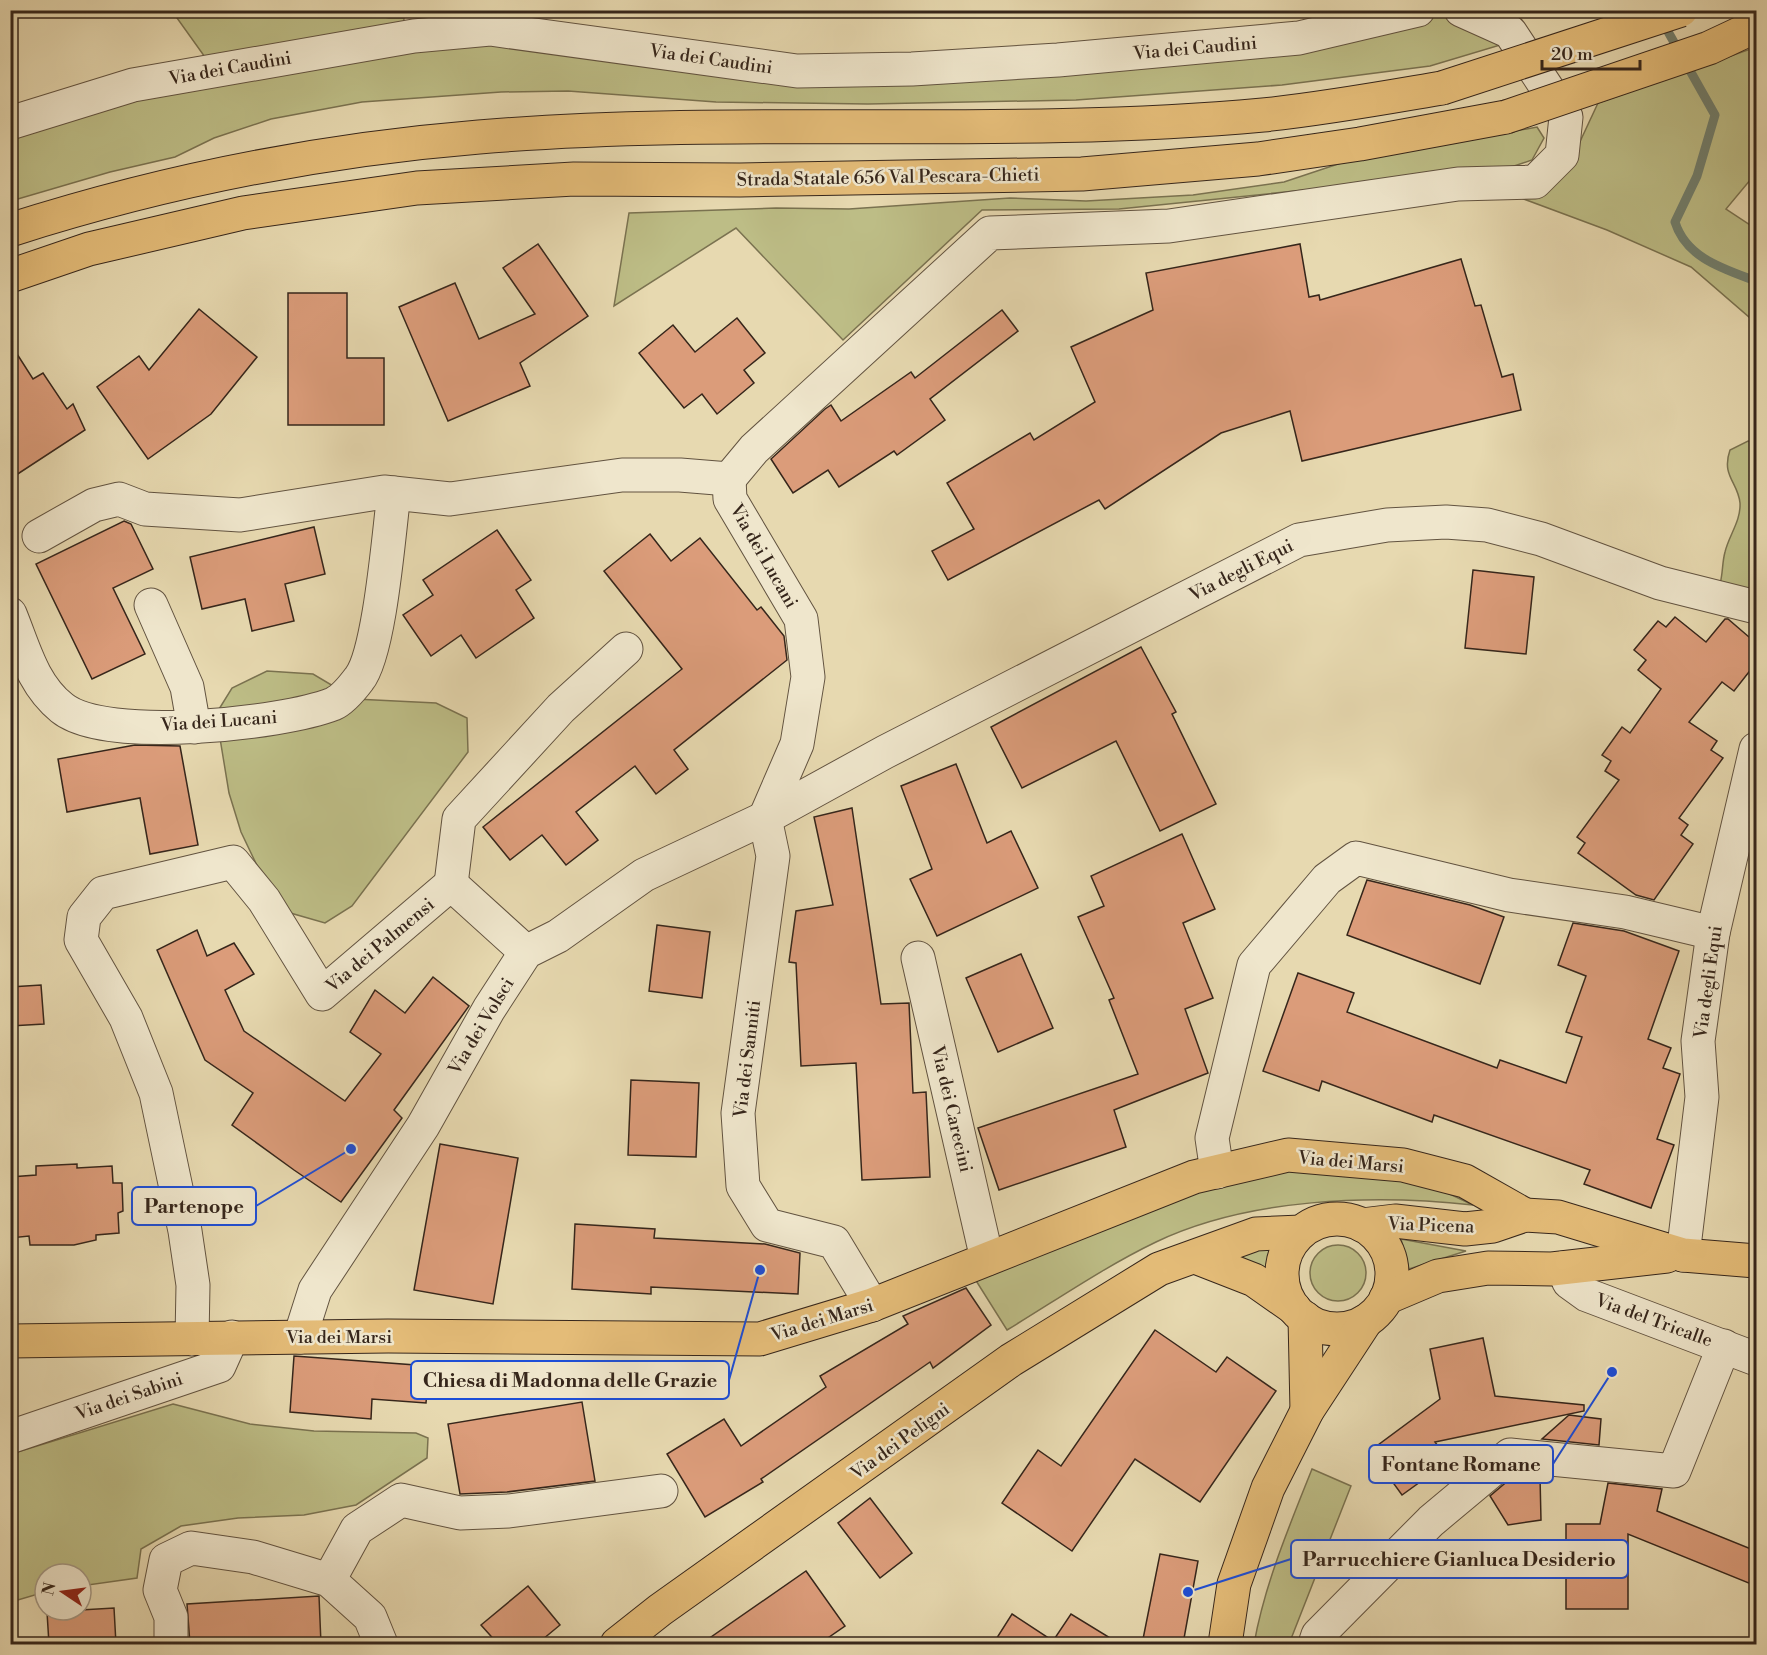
<svg xmlns="http://www.w3.org/2000/svg" width="1767" height="1655" viewBox="0 0 1767 1655" font-family="'Libre Bodoni',serif">
  <style>
    .green { fill: #bdbd86; stroke: #7a7250; stroke-width: 1.5 }
    .lines { fill: none; stroke-linecap: round; stroke-linejoin: round }
    .stream { stroke: #717f6e; stroke-width: 9 }
    .building { fill: #db9c7a; stroke: #36261b; stroke-width: 1.5 }
    .minor-casing { stroke: #625340; stroke-width: 35 }
    .major-casing { stroke: #36261b; stroke-width: 35 }
    .highway-casing { stroke: #36261b; stroke-width: 35 }
    .minor { stroke: #efe6cc; stroke-width: 33 }
    .major { stroke: #e4bc78; stroke-width: 33 }
    .highway { stroke: #e4bc78; stroke-width: 33 }
    .highway-bridge-casing { stroke: #36261b; stroke-width: 35; stroke-linecap: butt }
    .highway-bridge { stroke: #e4bc78; stroke-width: 33 }
    .labels { text-anchor: middle; stroke-width: 5; stroke-linejoin: round; paint-order: stroke }
    .street-label { font-size: 18px; fill: #36261b; stroke: #efe6cc }
    .leader { fill: none; stroke: #1d4ed8; stroke-width: 2 }
    .callout-dot { fill: #1d4ed8; stroke: #efe6cc; stroke-width: 2 }
    .callout { fill: #efe6cc; stroke: #1d4ed8; stroke-width: 2 }
    .callout-label { font-size: 20px; text-anchor: middle; font-weight: bold; fill: #36261b }
  </style>
  <rect width="100%" height="100%" fill="#e7d9b0"/>
  <filter id="stains"><feTurbulence type="fractalNoise" baseFrequency=".00333" numOctaves="4"/><feColorMatrix values="0 0 0 0 .2 0 0 0 0 .09 0 0 0 0 .02 0 0 0 .5 -.17"/></filter>
  <radialGradient id="worn" r=".72"><stop offset=".6" stop-color="#630" stop-opacity="0"/><stop offset="1" stop-color="#630" stop-opacity=".3"/></radialGradient>
  <!-- green -->
  <g class="green">
    <path d="M172 11H360L389 18H404L403 33 212 67Z"/>
    <path d="M1443 11H1463L1527 37 1430 66 1282 85 1076 100 868 104 716 102 568 91 501 92 362 102 271 119 214 138 175 157 110 172 11 201V129L102 101 453 39 741 76 1387 25Z"/>
    <path d="M1756 47V173L1726 209 1756 229V323L1691 267 1607 230 1521 198 1577 148 1598 103Z"/>
    <path d="M1537 127 1544 138 1532 160 1502 170 1119 209 982 210 843 340 736 228 614 306 629 213 776 208 849 209 1010 198 1086 201 1193 195 1284 182 1341 163Z"/>
    <path d="M1748 441 1756 445V592L1720 584C1723 573 1722 563 1725 552 1729 535 1741 521 1740 503 1738 482 1721 476 1730 450Z"/>
    <path d="M267 671 313 674 355 699 436 703 467 718 468 752 352 906 325 923 287 912 261 874 241 832 229 793 216 714 232 688Z"/>
    <path d="M1288 1167 1418 1179 1473 1205C1373 1194 1248 1198 1156 1242 1104 1267 1055 1301 1007 1330L975 1279 1139 1208Z"/>
    <path d="M1401 1239 1466 1251 1409 1269Z"/>
    <circle cx="1338" cy="1273" r="28"/>
    <path d="M1276 1246 1268 1275 1227 1251Z"/>
    <path d="M173 1404 250 1424 314 1431 416 1433 428 1438 427 1458 356 1505 304 1515 238 1518 181 1526 141 1549 137 1578 81 1586V1574H45V1592L11 1602V1454Z"/>
    <path d="M1312 1469 1351 1486 1289 1644H1254C1265 1583 1289 1527 1312 1469Z"/>
  </g>
  <g class="lines">
    <!-- stream -->
    <path class="stream" d="M1662 21 1715 115 1697 176 1675 222C1686 258 1724 269 1756 281"/>
  </g>
  <!-- building -->
  <g class="building">
    <path d="M538 244 588 316 520 363 530 386 448 421 399 307 455 283 479 339 535 314 503 268Z"/>
    <path d="M1300 244 1309 297 1319 295 1320 300 1461 259 1475 306 1481 305 1502 377 1513 374 1521 410 1302 461 1290 411 1221 433 1105 509 1099 500 948 580 932 551 974 529 947 483 1030 433 1034 440 1095 402 1071 347 1153 310 1146 273Z"/>
    <path d="M288 293H347V358H384V425H288Z"/>
    <path d="M199 309 257 357 211 414 148 459 97 387 139 356 149 370Z"/>
    <path d="M1002 310 1018 331 930 399 945 420 897 455 894 451 839 487 828 470 793 493 771 459 825 409 831 405 841 421 911 372 915 378Z"/>
    <path d="M737 318 765 353 744 370 754 383 717 414 702 394 684 408 639 353 673 325 695 352Z"/>
    <path d="M10 343 33 379 43 373 67 409 73 404 85 430 10 479Z"/>
    <path d="M124 521 131 524 153 569 113 588 145 654 92 679 36 564Z"/>
    <path d="M314 527 325 574 285 584 294 621 252 631 245 599 202 609 190 557Z"/>
    <path d="M497 530 531 580 516 590 534 618 476 658 461 635 431 656 403 615 433 595 423 580Z"/>
    <path d="M650 534 671 561 700 538 757 610 761 607 784 636 787 660 674 750 688 769 656 794 635 766 576 812 598 840 566 865 542 835 510 860 483 827 682 669 604 571Z"/>
    <path d="M1473 570 1534 577 1526 654 1465 648Z"/>
    <path d="M1675 617 1706 642 1725 619H1728L1756 643V663L1734 691 1722 682 1689 722 1717 741 1711 750 1723 758 1679 818 1688 825 1681 835 1693 844 1654 900 1636 895 1578 853 1585 843 1577 837 1619 780 1605 771 1611 761 1602 755 1622 727 1630 733 1661 689 1638 670 1646 660 1634 650 1658 621 1666 627Z"/>
    <path d="M1141 647 1176 712 1172 714 1216 804 1160 831 1116 741 1022 788 991 727Z"/>
    <path d="M135 745 180 746 198 845 150 854 140 798 67 812 58 759Z"/>
    <path d="M956 764 987 843 1011 831 1038 888 937 936 910 879 932 869 901 786Z"/>
    <path d="M852 808 881 1004 909 1003 913 1093 926 1092 930 1177 862 1180 856 1063 801 1066 796 963 789 962 796 911 833 905 814 817Z"/>
    <path d="M1182 834 1215 909 1183 923 1213 998 1185 1009 1208 1073 1114 1110 1126 1147 999 1190 978 1128 1138 1074 1109 1000 1114 998 1078 917 1104 906 1091 876Z"/>
    <path d="M1367 880 1470 905 1504 917 1480 984 1347 935Z"/>
    <path d="M1573 923 1624 931 1679 951 1648 1039 1671 1048 1663 1068 1680 1074 1657 1139 1674 1145 1651 1208 1584 1184 1590 1170 1434 1115 1432 1122 1322 1081 1319 1091 1263 1071 1298 973 1354 993 1347 1012 1497 1068 1500 1060 1566 1083 1582 1037 1566 1032 1586 976 1558 965Z"/>
    <path d="M657 925 710 932 702 998 649 991Z"/>
    <path d="M197 930 207 956 234 943 254 974 225 990 244 1031 345 1101 381 1054 350 1032 375 990 405 1013 433 977 469 1006 394 1110 402 1118 341 1202 294 1170 232 1125 253 1093 205 1060 157 950Z"/>
    <path d="M1021 954 1053 1028 998 1052 966 978Z"/>
    <path d="M41 985 44 1024 10 1026V987Z"/>
    <path d="M631 1080 699 1083 696 1157 628 1155Z"/>
    <path d="M440 1144 518 1158 493 1304 414 1290Z"/>
    <path d="M77 1164V1168L112 1166 113 1183H122L123 1211 118 1213 119 1233 96 1235V1240L74 1245H30L29 1236 10 1238V1177L36 1175V1166Z"/>
    <path d="M575 1224 655 1229 654 1238 765 1244 800 1253 798 1294 651 1287V1294L572 1289Z"/>
    <path d="M966 1288 991 1325 933 1368 930 1362 761 1479 763 1482 705 1517 667 1454 724 1419 741 1446 826 1387 820 1376 908 1324 903 1316Z"/>
    <path d="M1155 1330 1216 1372 1227 1357 1276 1391 1200 1502 1135 1459 1072 1551 1002 1503 1038 1450 1061 1466Z"/>
    <path d="M1483 1338 1495 1396 1584 1405V1411L1435 1442 1449 1461 1402 1495 1370 1451 1440 1399 1430 1349Z"/>
    <path d="M294 1356 429 1366 426 1403 372 1399 371 1419 290 1412Z"/>
    <path d="M582 1402 595 1481 507 1492 460 1494 448 1424Z"/>
    <path d="M1569 1415 1601 1419 1599 1445 1542 1439Z"/>
    <path d="M1516 1474 1540 1477 1541 1520 1508 1525 1490 1496Z"/>
    <path d="M1608 1483 1662 1489 1657 1511 1756 1551V1586L1628 1534V1609H1566V1524H1600Z"/>
    <path d="M870 1498 912 1553 880 1578 838 1523Z"/>
    <path d="M1160 1554 1198 1561 1183 1644H1142Z"/>
    <path d="M806 1571 845 1626 819 1644H701Z"/>
    <path d="M528 1586 560 1625 537 1644H498L481 1625Z"/>
    <path d="M319 1596 321 1644H190L187 1604Z"/>
    <path d="M114 1608 116 1644H49L47 1612Z"/>
    <path d="M1012 1614 1053 1641 1071 1614 1120 1644H993Z"/>
  </g>
  <g class="lines">
    <defs>
      <g id="minor">
        <path d="M10 123 133 85 414 36 490 29 797 71 912 69 1058 60 1299 38 1418 10"/>
        <path d="M729 479 754 449 990 233 1169 226 1458 184 1535 182 1562 155 1566 117 1510 32 1461 10"/>
        <path d="M729 479 730 499 801 619 808 677 797 744 765 818"/>
        <path d="M39 536 94 505 119 499 145 509 240 515 384 492 450 499 622 475H680L729 479"/>
        <path d="M151 605 187 687 194 727"/>
        <path d="M10 614C24 648 32 684 62 708 105 743 282 724 333 704 342 700 353 687 359 679 380 653 389 531 394 493"/>
        <path d="M765 818 773 856 738 1113 743 1186 767 1225 834 1242 872 1305"/>
        <path d="M451 884 459 819 561 708 626 649"/>
        <path d="M918 958 987 1259"/>
        <path d="M1217 1172 1212 1138 1254 965 1327 879 1356 858 1509 895 1625 912 1713 933"/>
        <path d="M1683 1255 1702 1097 1698 1041 1713 933 1756 749"/>
        <path d="M1563 1268 1569 1282 1587 1295 1756 1359"/>
        <path d="M300 1337 315 1290 423 1126 489 1009 526 952 558 936 644 875 765 818 885 752 1299 540 1387 525 1446 522 1487 525 1541 539 1660 583 1756 607"/>
        <path d="M192 1339 193 1285 185 1231 156 1093 126 1018 81 940 84 917 103 893 233 862 264 900 322 994 451 884 526 952"/>
        <path d="M10 1437 219 1366 232 1337"/>
        <path d="M329 1580 357 1529 401 1500 460 1513 509 1511 661 1491"/>
        <path d="M171 1644V1617L160 1590 166 1560 191 1548 253 1557 329 1580 370 1617 381 1644"/>
        <path d="M1315 1644 1318 1635 1431 1521 1510 1455 1674 1471 1724 1346"/>
      </g>
      <g id="major">
        <circle cx="1337" cy="1274" r="55"/>
        <path d="M1362 1225 1395 1221 1465 1229 1493 1226 1525 1215 1558 1217 1683 1255 1756 1261"/>
        <path d="M1195 1257 1254 1280 1294 1308"/>
        <path d="M1386 1298 1438 1276 1488 1268 1552 1269 1667 1256"/>
        <path d="M1305 1318 1307 1411"/>
        <path d="M10 1341 388 1336 760 1339 872 1305 1194 1177 1288 1155 1403 1165 1465 1181 1525 1215"/>
        <path d="M617 1644 660 1610 1011 1360 1159 1269 1256 1234 1301 1232"/>
        <path d="M1225 1644 1234 1584 1268 1488 1307 1411 1366 1321"/>
      </g>
      <g id="highway">
        <path d="M10 230C163 181 320 150 479 137 740 115 1003 139 1263 115 1323 109 1383 98 1442 88"/>
        <path d="M10 276 89 249 243 213 417 188 574 179 740 180 1082 174 1258 159 1360 144 1506 117"/>
      </g>
    </defs>
    <!-- minor casing -->
    <use href="#minor" class="minor-casing"/>
    <!-- major casing -->
    <use href="#major" class="major-casing"/>
    <!-- highway casing -->
    <use href="#highway" class="highway-casing"/>
    <!-- minor -->
    <use href="#minor" class="minor"/>
    <!-- major -->
    <use href="#major" class="major"/>
    <!-- highway -->
    <use href="#highway" class="highway"/>
    <defs>
      <g id="highway-bridge">
        <path d="M1442 88 1681 10"/>
        <path d="M1506 117 1709 48 1756 26"/>
      </g>
    </defs>
    <!-- highway-bridge casing -->
    <use href="#highway-bridge" class="highway-bridge-casing"/>
    <!-- highway-bridge -->
    <use href="#highway-bridge" class="highway-bridge"/>
  </g>
  <g class="labels">
    <!-- street labels -->
    <g class="street-label">
      <text transform="translate(1195 48) rotate(-5)" y="6">Via dei Caudini</text>
      <text transform="translate(711 59) rotate(8)" y="6">Via dei Caudini</text>
      <text transform="translate(230 68) rotate(-10)" y="6">Via dei Caudini</text>
      <text transform="translate(888 177) rotate(-1)" y="6">Strada Statale 656 Val Pescara-Chieti</text>
      <text transform="translate(764 556) rotate(60)" y="6">Via dei Lucani</text>
      <text transform="translate(1241 570) rotate(-27)" y="6">Via degli Equi</text>
      <text transform="translate(219 721) rotate(-4)" y="6">Via dei Lucani</text>
      <text transform="translate(380 945) rotate(-40)" y="6">Via dei Palmensi</text>
      <text transform="translate(1708 982) rotate(-82)" y="6">Via degli Equi</text>
      <text transform="translate(481 1026) rotate(-59)" y="6">Via dei Volsci</text>
      <text transform="translate(747 1059) rotate(-83)" y="6">Via dei Sanniti</text>
      <text transform="translate(952 1109) rotate(77)" y="6">Via dei Carecini</text>
      <text transform="translate(1351 1162) rotate(5)" y="6">Via dei Marsi</text>
      <text transform="translate(1431 1225) rotate(2)" y="6">Via Picena</text>
      <text transform="translate(822 1320) rotate(-17)" y="6">Via dei Marsi</text>
      <text transform="translate(1654 1320) rotate(20)" y="6">Via del Tricalle</text>
      <text x="339" y="1343">Via dei Marsi</text>
      <text transform="translate(129 1396) rotate(-19)" y="6">Via dei Sabini</text>
      <text transform="translate(900 1441) rotate(-36)" y="6">Via dei Peligni</text>
    </g>
  </g>
  <!-- callouts -->
  <path class="leader" d="M351 1149L256 1206M760 1270L729 1380M1612 1372L1553 1464M1188 1592L1291 1559"/>
  <g class="callout-dot">
    <circle cx="351" cy="1149" r="6"/>
    <circle cx="760" cy="1270" r="6"/>
    <circle cx="1612" cy="1372" r="6"/>
    <circle cx="1188" cy="1592" r="6"/>
  </g>
  <g class="callout">
    <rect x="132" y="1187" width="124" height="38" rx="6"/>
    <rect x="411" y="1361" width="318" height="38" rx="6"/>
    <rect x="1369" y="1445" width="184" height="38" rx="6"/>
    <rect x="1291" y="1540" width="337" height="38" rx="6"/>
  </g>
  <g class="callout-label">
    <text x="194" y="1213">Partenope</text>
    <text x="570" y="1387">Chiesa di Madonna delle Grazie</text>
    <text x="1461" y="1471">Fontane Romane</text>
    <text x="1459" y="1566">Parrucchiere Gianluca Desiderio</text>
  </g>
  <!-- margin -->
  <rect width="1767" height="1655" fill="none" stroke="#e7d9b0" stroke-width="36"/>
  <rect x="12" y="12" width="1743" height="1631" fill="none" stroke="#36261b" stroke-width="3"/>
  <rect x="18" y="18" width="1731" height="1619" fill="none" stroke="#36261b" stroke-width="1.5"/>
  <!-- north arrow -->
  <g transform="translate(63 1592) rotate(283)"><circle r="28" fill="#efe6cc" stroke="#a59985" stroke-width="1.5"/>
  <path d="M0-4.5L10 22L0 15L-10 22Z" fill="#8f2418"/>
  <text y="-9" font-size="16" font-weight="bold" text-anchor="middle" fill="#36261b">N</text>
  </g>
  <!-- scale -->
  <path d="M1542 60v9h98v-9" fill="none" stroke="#36261b" stroke-width="3"/>
  <text x="1551" y="60" font-size="18" fill="#36261b" stroke="#efe6cc" stroke-width="4.5" paint-order="stroke">20 m</text>
  <rect width="100%" height="100%" filter="url(#stains)"/>
  <rect width="100%" height="100%" fill="url(#worn)"/>
</svg>
